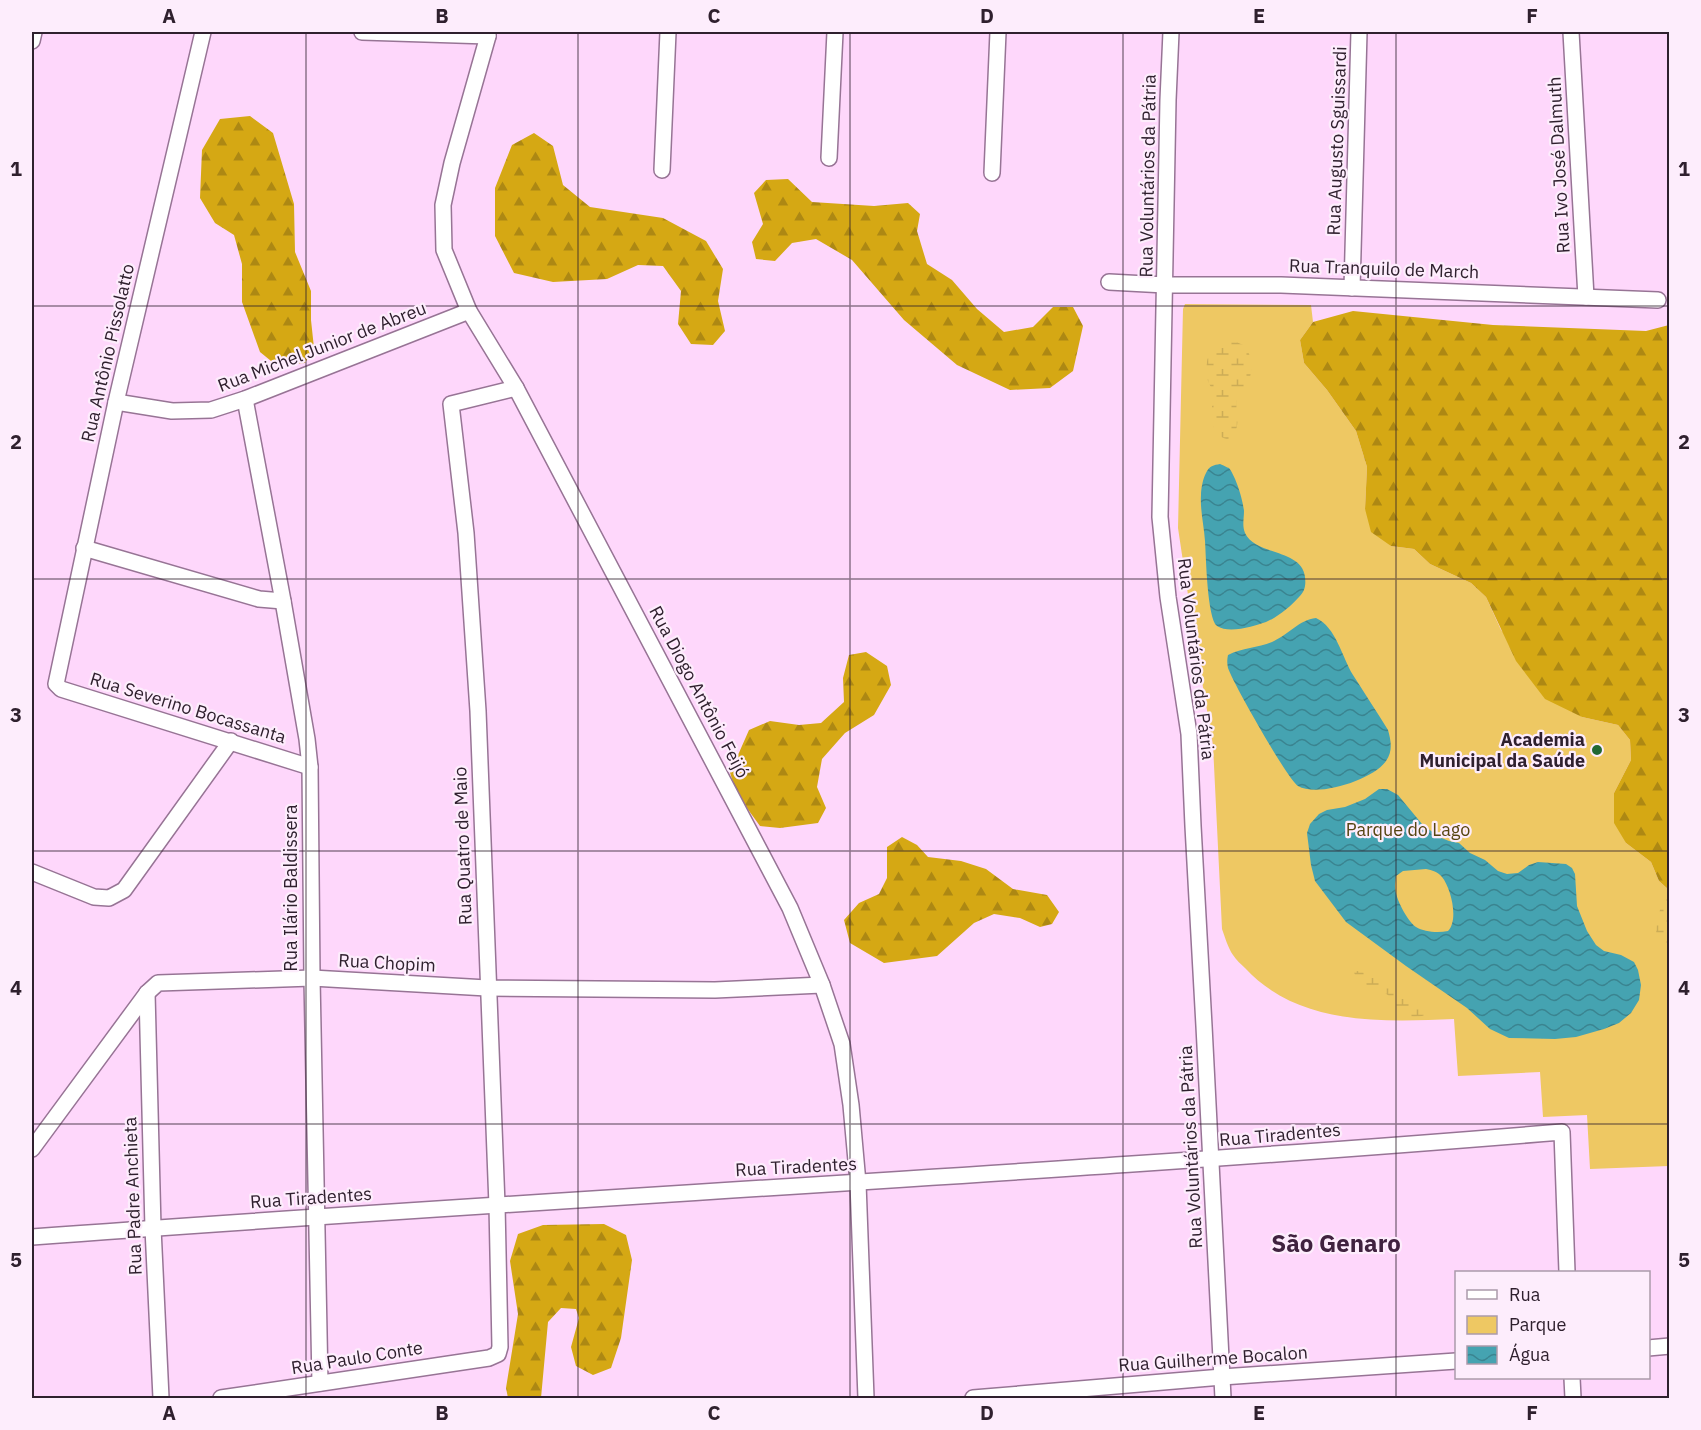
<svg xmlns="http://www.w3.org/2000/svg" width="1701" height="1430" viewBox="0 0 1701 1430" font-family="'IBM Plex Sans',sans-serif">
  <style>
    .green { fill: #eec863 }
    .forest { fill: url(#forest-firs) }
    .wetland { fill: url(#wetland-marsh) }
    .water { fill: url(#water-waves); fill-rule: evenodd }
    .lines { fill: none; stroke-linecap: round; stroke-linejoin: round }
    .minor-casing { stroke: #977495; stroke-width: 18 }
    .minor { stroke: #fff; stroke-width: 15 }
    .grid { fill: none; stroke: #2f202e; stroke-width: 1.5; stroke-opacity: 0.55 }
    .poi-dot { fill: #216833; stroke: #fdedfc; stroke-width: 2 }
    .labels { text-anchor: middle; stroke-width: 4.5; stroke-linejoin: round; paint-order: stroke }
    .street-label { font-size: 18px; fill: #2f202e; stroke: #fdedfc }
    .poi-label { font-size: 18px; font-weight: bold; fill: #2f202e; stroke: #fdedfc; text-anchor: end }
    .park-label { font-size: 18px; fill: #574511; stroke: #fdedfc }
    .district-label { font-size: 24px; font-weight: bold; fill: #40223f; stroke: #fdedfc }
    .neatline { fill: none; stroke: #2f202e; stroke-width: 2 }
    .grid-label { font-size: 20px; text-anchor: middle; font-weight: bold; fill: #2f202e }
  </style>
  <defs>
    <pattern id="forest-firs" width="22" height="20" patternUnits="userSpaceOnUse" patternTransform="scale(1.5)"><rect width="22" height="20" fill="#d5a814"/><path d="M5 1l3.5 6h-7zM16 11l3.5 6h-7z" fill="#ad8813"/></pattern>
    <pattern id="wetland-marsh" width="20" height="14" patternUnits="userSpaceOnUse" patternTransform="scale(1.5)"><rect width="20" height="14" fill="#eec863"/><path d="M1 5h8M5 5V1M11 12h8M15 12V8" fill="none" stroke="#ccac56"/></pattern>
    <pattern id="water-waves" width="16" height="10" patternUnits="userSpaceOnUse" patternTransform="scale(1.5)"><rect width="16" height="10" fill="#45a3b1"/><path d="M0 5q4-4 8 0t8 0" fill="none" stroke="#3a8490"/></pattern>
  </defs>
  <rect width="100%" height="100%" fill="#fed7fb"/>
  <!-- green -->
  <path class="green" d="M1185 304 1311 305 1313 322 1300 340 1304 363 1327 390 1356 431 1367 467 1365 509 1391 546 1414 549 1430 564 1471 583 1486 597 1501 630 1582 717 1618 725 1630 740 1631 760 1614 793 1626 843 1651 862 1659 881 1669 890V1166L1590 1169 1587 1115 1543 1117 1540 1072 1458 1076 1454 1019C1382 1022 1299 1026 1245 968 1241 964 1236 960 1233 955 1228 948 1225 937 1222 929L1213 745 1194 635 1178 528 1183 309Z"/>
  <!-- forest -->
  <g class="forest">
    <path d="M250 116 273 133 294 204 295 252 311 291V320L314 348 305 363 276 365 260 352 242 302V264L234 235 215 223 200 198 202 150 220 119Z"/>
    <path d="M534 133 553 146 563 185 590 207 663 218 706 241 723 269 718 301 725 331 713 345 691 344 678 324 681 291 663 266 638 265 607 279 553 282 514 273 495 236V188L512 145Z"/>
    <path d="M788 179 812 202 874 206 908 203 920 214 917 231 927 264 952 280 977 309 1004 332 1033 327 1053 307H1073L1083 326 1073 371 1050 388 1010 390 957 365 904 320 852 260 816 239 792 243 775 261 756 259 752 242 763 224 754 193 766 180Z"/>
    <path d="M1353 311 1493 325 1646 331 1669 325V890L1659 881 1651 862 1626 843 1614 823V793L1631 760 1630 740 1618 725 1582 717 1545 699 1516 661 1486 597 1471 583 1430 564 1414 549 1391 546 1371 532 1365 509 1367 467 1356 431 1327 390 1304 363 1300 340 1313 322Z"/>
    <path d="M866 652 887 666 891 685 874 715 845 733 822 759 817 787 826 808 818 823 780 828 760 826 736 793 729 769 738 755 749 730 770 721 799 725 821 723 844 702 843 678 849 655Z"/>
    <path d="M902 837 917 845 928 857 961 861 986 869 1013 889 1047 895 1059 912 1052 924 1040 927 1020 918 994 914 974 923 937 956 884 963 850 943 844 920 859 903 879 894 887 878V847Z"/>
    <path d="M604 1224 626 1235 632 1260 621 1338 611 1368 593 1375 576 1366 571 1347 579 1318 576 1309 561 1308 548 1322 541 1398H508L506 1388 518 1314 510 1261 518 1234 543 1225Z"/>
  </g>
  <!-- wetland -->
  <g class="wetland">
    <path d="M1230 340C1234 342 1240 343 1243 345 1253 353 1254 375 1246 386 1243 390 1239 391 1237 397 1234 411 1243 424 1231 439 1216 441 1209 421 1212 408 1212 404 1214 403 1215 399 1215 392 1210 387 1208 381 1206 370 1205 352 1216 345 1219 343 1226 342 1230 340Z"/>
    <path d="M1666 897 1669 900V956C1654 940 1654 931 1660 910 1661 904 1661 902 1666 897Z"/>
    <path d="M1357 971C1373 974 1391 982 1404 993 1408 996 1410 1000 1415 1002 1422 1006 1430 1006 1437 1010L1436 1012C1427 1015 1418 1018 1408 1016 1396 1013 1396 1003 1389 996 1378 986 1358 987 1354 972Z"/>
  </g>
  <!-- water -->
  <g class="water">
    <path d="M1220 464C1221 464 1228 468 1229 468 1236 477 1243 500 1244 511 1244 518 1242 526 1245 533 1256 556 1302 549 1305 577 1306 585 1305 591 1299 597 1291 606 1278 617 1266 622 1255 626 1229 634 1217 626 1207 618 1206 555 1205 541 1204 526 1200 510 1201 495 1201 489 1203 478 1206 473 1209 466 1214 465 1220 464Z"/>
    <path d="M1316 618C1336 627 1342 657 1353 675 1365 694 1377 712 1388 730 1391 741 1393 751 1386 761 1374 779 1318 798 1298 786 1288 780 1233 683 1228 668 1227 663 1227 660 1228 655 1243 647 1259 648 1274 641 1289 634 1299 620 1316 618Z"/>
    <path d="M1379 789H1387L1398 795 1422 824 1439 837 1449 841 1459 843 1470 853 1485 860 1498 871 1507 874 1518 873 1529 865 1538 862 1566 864 1572 868 1575 874 1577 906 1587 931 1596 945 1604 951 1621 955 1634 962 1638 970 1641 985 1639 1000 1631 1013 1619 1023 1604 1029 1576 1037 1555 1039 1509 1038 1490 1029 1467 1008 1406 966 1346 922 1315 881 1311 865 1307 833 1310 824 1319 814 1327 810 1345 807 1365 799ZM1426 869C1432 870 1438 872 1442 877 1451 888 1459 920 1448 931 1438 933 1424 932 1416 927 1407 921 1394 896 1395 885 1395 884 1396 876 1396 876L1403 871Z"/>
  </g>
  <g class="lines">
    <defs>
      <g id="minor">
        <path d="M203 32 116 402 56 684 61 689 310 767"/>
        <path d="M362 32 488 36"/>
        <path d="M488 32V36L452 163 443 205 444 250 469 311 516 388 790 908 822 985 842 1044 851 1105 858 1183 866 1398"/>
        <path d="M1171 32 1168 100 1160 517 1168 597 1189 734 1193 826 1204 1026 1223 1398"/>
        <path d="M1571 32 1586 297"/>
        <path d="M32 41 34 32"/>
        <path d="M829 158 835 32"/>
        <path d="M662 170 668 32"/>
        <path d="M992 173 998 32"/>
        <path d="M1109 282 1165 285H1281L1658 300"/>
        <path d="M1352 288 1359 32"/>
        <path d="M245 399 283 601 307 739 310 767 312 978 320 1383"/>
        <path d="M116 402 172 411 211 410 245 399 469 311"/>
        <path d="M84 548 259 599 283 601"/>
        <path d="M32 872 94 897 109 898 124 890 231 741"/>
        <path d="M147 993 153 1228 161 1398"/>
        <path d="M32 1149 147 993 158 983 312 978 487 988 715 990 822 985"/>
        <path d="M32 1237C542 1199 1052 1174 1562 1132L1567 1272"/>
        <path d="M1648 1348 1670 1346"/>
        <path d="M1572 1378 1573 1398"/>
        <path d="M221 1398 489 1358 498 1354 500 1347 497 1205 478 711 466 533 451 404 516 388"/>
        <path d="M973 1398 1222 1377 1456 1361"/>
      </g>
    </defs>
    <!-- minor casing -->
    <use href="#minor" class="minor-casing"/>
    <!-- minor -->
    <use href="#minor" class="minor"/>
  </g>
  <!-- grid -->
  <path class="grid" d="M306 32V1398M578 32V1398M850 32V1398M1123 32V1398M1396 32V1398M32 306H1670M32 579H1670M32 851H1670M32 1124H1670"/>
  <!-- markers -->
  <circle class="poi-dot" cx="1597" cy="750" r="6"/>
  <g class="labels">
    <!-- street labels -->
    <g class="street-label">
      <text transform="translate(1337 141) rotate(-88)" y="6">Rua Augusto Sguissardi</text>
      <text transform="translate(1559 165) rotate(-93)" y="6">Rua Ivo José Dalmuth</text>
      <text transform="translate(1148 176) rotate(-89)" y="6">Rua Voluntários da Pátria</text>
      <text transform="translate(1384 269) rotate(2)" y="6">Rua Tranquilo de March</text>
      <text transform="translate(322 347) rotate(-21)" y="6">Rua Michel Junior de Abreu</text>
      <text transform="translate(108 353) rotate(-77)" y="6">Rua Antônio Pissolatto</text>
      <text transform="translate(1196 659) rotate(83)" y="6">Rua Voluntários da Pátria</text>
      <text transform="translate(699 692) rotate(62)" y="6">Rua Diogo Antônio Feijó</text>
      <text transform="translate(188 708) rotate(17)" y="6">Rua Severino Bocassanta</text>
      <text transform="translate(463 846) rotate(-92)" y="6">Rua Quatro de Maio</text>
      <text transform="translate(291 888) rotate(-90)" y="6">Rua Ilário Baldissera</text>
      <text transform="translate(387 963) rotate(3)" y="6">Rua Chopim</text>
      <text transform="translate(1280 1135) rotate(-5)" y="6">Rua Tiradentes</text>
      <text transform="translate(1191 1147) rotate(-93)" y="6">Rua Voluntários da Pátria</text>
      <text transform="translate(796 1167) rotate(-3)" y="6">Rua Tiradentes</text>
      <text transform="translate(133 1196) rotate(-92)" y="6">Rua Padre Anchieta</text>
      <text transform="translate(311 1198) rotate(-4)" y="6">Rua Tiradentes</text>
      <text transform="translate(357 1358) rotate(-9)" y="6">Rua Paulo Conte</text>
      <text transform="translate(1213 1359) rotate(-4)" y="6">Rua Guilherme Bocalon</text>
    </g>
    <!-- poi labels -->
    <g class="poi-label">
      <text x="1585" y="746">Academia<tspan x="1585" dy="21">Municipal da Saúde</tspan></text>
    </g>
    <!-- park labels -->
    <g class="park-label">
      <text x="1408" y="836">Parque do Lago</text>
    </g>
    <!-- district labels -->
    <g class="district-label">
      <text x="1336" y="1252">São Genaro</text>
    </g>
  </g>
  <!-- border -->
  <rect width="1701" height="1430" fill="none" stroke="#fdedfc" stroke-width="66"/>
  <!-- legend -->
  <rect x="1455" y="1271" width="195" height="108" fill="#fdedfc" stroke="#ab9baa" stroke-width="1.5"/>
  <rect x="1467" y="1290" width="30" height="9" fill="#ffffff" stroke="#ab9baa" stroke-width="1.5"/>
  <text x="1509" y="1301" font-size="18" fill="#2f202e">Rua</text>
  <rect x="1467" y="1316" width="30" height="18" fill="#eec863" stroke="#ab9baa" stroke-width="1.5"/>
  <text x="1509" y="1331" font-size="18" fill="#2f202e">Parque</text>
  <rect x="1467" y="1346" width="30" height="18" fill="url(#water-waves)" stroke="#ab9baa" stroke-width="1.5"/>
  <text x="1509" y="1361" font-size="18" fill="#2f202e">Água</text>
  <rect x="33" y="33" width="1635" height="1364" class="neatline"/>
  <g class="grid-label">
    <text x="169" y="23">A</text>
    <text x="442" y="23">B</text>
    <text x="714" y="23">C</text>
    <text x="987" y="23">D</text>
    <text x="1259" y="23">E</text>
    <text x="1532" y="23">F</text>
    <text x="16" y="176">1</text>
    <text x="1684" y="176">1</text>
    <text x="16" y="449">2</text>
    <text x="1684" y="449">2</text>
    <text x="16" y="722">3</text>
    <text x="1684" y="722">3</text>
    <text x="16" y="995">4</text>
    <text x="1684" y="995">4</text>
    <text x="16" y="1267">5</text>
    <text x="1684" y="1267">5</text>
    <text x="169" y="1420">A</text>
    <text x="442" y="1420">B</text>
    <text x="714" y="1420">C</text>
    <text x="987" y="1420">D</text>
    <text x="1259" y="1420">E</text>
    <text x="1532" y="1420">F</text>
  </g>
</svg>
